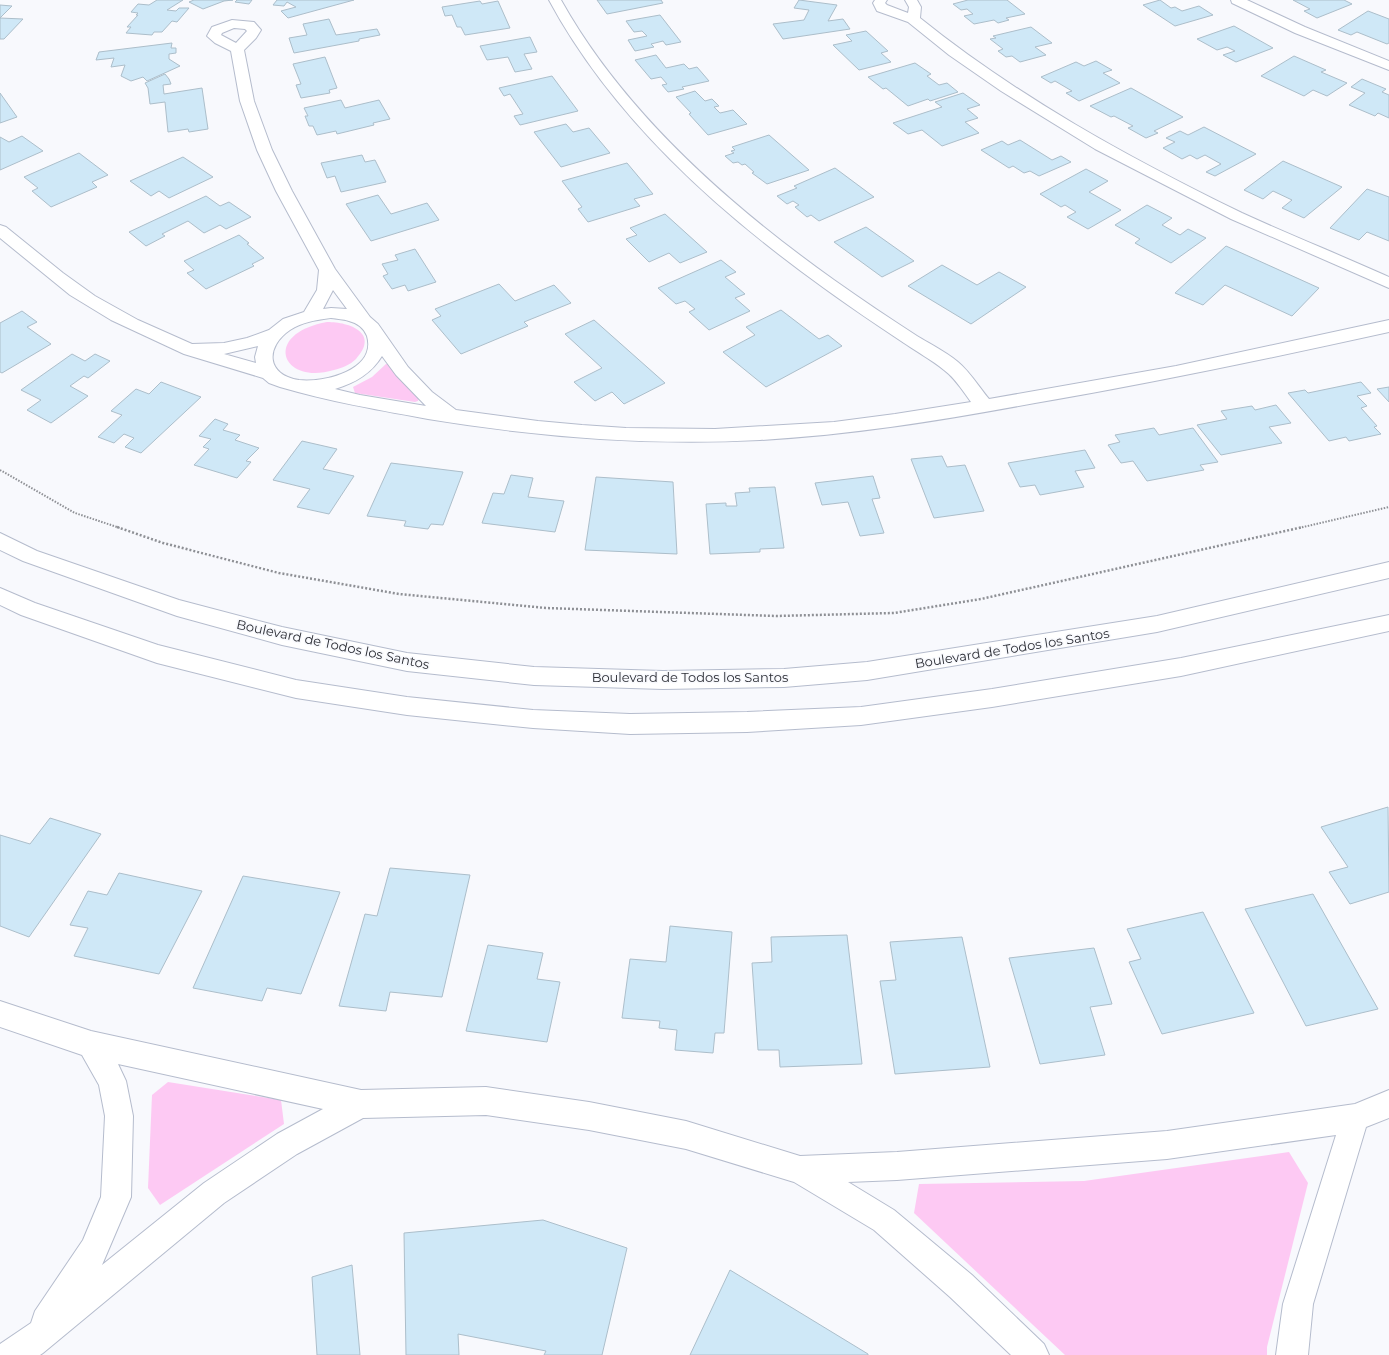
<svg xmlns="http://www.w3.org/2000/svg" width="1389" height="1355" viewBox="0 0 1389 1355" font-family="Montserrat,sans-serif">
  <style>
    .green { fill: #fdc9f3 }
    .building { fill: #cfe8f7; stroke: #acbeca }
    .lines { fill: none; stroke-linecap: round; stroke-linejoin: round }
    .street-casing { stroke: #b5bccd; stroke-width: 2 }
    .secondary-casing { stroke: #b5bccd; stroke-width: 2 }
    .path-far1 { stroke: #8e9095; stroke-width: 2; stroke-dasharray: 1.5 1.5; stroke-linecap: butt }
    .path { stroke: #8e9095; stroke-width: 2.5; stroke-dasharray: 2 2; stroke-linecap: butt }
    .street { fill: #fff; fill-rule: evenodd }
    .secondary { fill: #fff; fill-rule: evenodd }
    .labels { text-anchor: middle; stroke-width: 3; stroke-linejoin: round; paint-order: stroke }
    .street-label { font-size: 13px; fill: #2c2e35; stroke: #f8f9fd }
  </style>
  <rect width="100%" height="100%" fill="#f8f9fd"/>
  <!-- green -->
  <g class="green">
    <path d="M327 322C350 322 380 333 356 359 350 365 342 368 334 370 282 386 261 334 327 322Z"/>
    <path d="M392 363 419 398 418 401 415 402 355 393 353 387 372 377 386 364Z"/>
    <path d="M168 1082 281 1100 284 1124 160 1205 148 1188 152 1095Z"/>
    <path d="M1289 1152 1308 1183 1267 1347V1355H1065L914 1213 919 1184 1084 1181Z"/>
  </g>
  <!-- building -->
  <g class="building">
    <path d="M157 0H183L167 10 176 11 179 8H189L177 22 172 21 162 32H154L152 35 126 33 131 27H127L138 15H136L138 13 131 12 138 4 149 5Z"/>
    <path d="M194 0H233L224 1 203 9 189 2Z"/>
    <path d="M237 0H252L249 4 235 2Z"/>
    <path d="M277 0H354L288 18 281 11 296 7 287 2 284 6 273 5Z"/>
    <path d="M597 0H661L663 3 607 14Z"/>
    <path d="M799 0 837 5 828 21 843 19 850 29 783 39 773 24 804 20 809 10 794 8Z"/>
    <path d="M968 0H1007L1025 14 1006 18 1009 20 998 23 994 20 974 24 964 16 973 14 967 9 961 10 953 4Z"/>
    <path d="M1160 0 1171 8 1175 7 1182 11 1199 6 1213 15 1175 26 1143 5Z"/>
    <path d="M1293 0H1344L1352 4 1317 18 1304 11 1310 9Z"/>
    <path d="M480 1 482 4 498 1 510 28 465 35 461 27H457L452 15 445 16 442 7Z"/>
    <path d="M0 5 12 6 0 18 23 19 4 39H0Z"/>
    <path d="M1368 11 1389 19V43L1387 44 1357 32 1351 35 1338 30Z"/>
    <path d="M660 15 681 42 666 45 663 41 651 44 654 47 635 51 628 40 647 36 642 31 634 32 626 21Z"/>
    <path d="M329 19 336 35 377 29 380 35 359 39V41L294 53 289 38 307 35 303 24Z"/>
    <path d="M1234 26 1273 48 1236 62 1223 55 1235 51 1227 47 1217 50 1197 39Z"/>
    <path d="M1031 27 1052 43 1035 47 1046 55 1020 62 1012 56 1006 57 998 51 1003 49 990 39 996 38 993 36Z"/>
    <path d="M866 31 888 51 881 53 891 62 859 70 833 45 852 41 846 35Z"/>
    <path d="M530 37 537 52 524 54 532 69 515 72 508 57 487 60 480 46Z"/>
    <path d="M172 43 171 48H176V53L169 54V59L180 66 147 81 143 77 131 81 121 76 125 65 111 67 114 58 96 60 99 52Z"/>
    <path d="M656 55 666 68 684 64 689 69 697 67 709 81 682 87 684 89 668 92 662 85 667 84 661 77 651 79 635 60Z"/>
    <path d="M1294 56 1326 70 1321 72 1347 83 1327 96 1313 90 1304 96 1261 76Z"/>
    <path d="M325 57 337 88 329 90 330 93 301 98 296 85 301 84 293 64Z"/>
    <path d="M1096 61 1112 70 1103 73 1120 83 1079 101 1066 93 1072 91 1055 81 1051 83 1041 77 1076 62 1084 66Z"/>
    <path d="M915 63 931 74 927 76 939 85 947 83 958 92 930 101 928 99 908 106 886 88 883 89 868 77Z"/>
    <path d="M165 74 169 79 171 84 163 85 164 94 202 88 208 129 189 132 188 129 168 132 165 102 150 104 148 88 145 83Z"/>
    <path d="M552 76 578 111 520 125 514 116 523 114 510 94 504 96 499 88Z"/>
    <path d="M1362 79 1386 89 1382 92 1389 95V118L1378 113 1375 116 1349 105 1365 93 1351 87Z"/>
    <path d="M1131 88 1183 117 1154 131 1158 133 1146 138 1128 128 1133 126 1114 116 1111 117 1090 106Z"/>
    <path d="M695 91 705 101 712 99 719 106 714 107 720 113 733 110 747 124 708 135 689 114 691 113 676 97Z"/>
    <path d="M0 93 17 117 0 123Z"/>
    <path d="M963 93 980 105 967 109 978 118 965 122 979 133 942 146 922 130 908 134 893 123 942 107 935 102Z"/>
    <path d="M341 100 345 108 379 100 390 119 373 123 374 125 337 134 336 131 317 135 313 126H309L305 116H308L304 108Z"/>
    <path d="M566 124 573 132 589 128 610 153 561 167 534 132Z"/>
    <path d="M1204 127 1256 154 1215 176 1206 172 1221 164 1205 155 1197 159 1190 155 1182 159 1163 148 1175 142 1166 138 1180 131 1188 135Z"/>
    <path d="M769 135 809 170 767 184 752 173 754 172 745 164 742 165 738 162 733 163 725 156 734 153 731 151 735 150 732 147Z"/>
    <path d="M22 136 43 151 0 170V137L9 142Z"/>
    <path d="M1020 140 1052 160 1061 156 1071 162 1039 176 1030 171 1024 173 1013 166 1009 168 981 150 1002 141 1008 145Z"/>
    <path d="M79 153 108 175 92 182 97 187 51 207 32 191 38 188 24 177Z"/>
    <path d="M362 155 365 162 375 160 386 182 341 192 335 176 327 178 321 163Z"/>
    <path d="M183 157 213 177 169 198 159 191 151 196 130 181Z"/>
    <path d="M1283 161 1342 187 1304 218 1282 208 1292 200 1273 191 1263 199 1244 190Z"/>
    <path d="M627 163 653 194 634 199 640 206 588 222 578 209 582 207 562 181Z"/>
    <path d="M835 168 874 197 819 221 811 215 807 217 795 207 799 205 793 201 787 204 777 196 797 188 794 186Z"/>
    <path d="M1086 169 1108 181 1089 192 1121 210 1088 229 1067 217 1076 212 1065 205 1061 207 1040 194Z"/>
    <path d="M1367 189 1389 197V241L1367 232 1359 240 1330 228Z"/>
    <path d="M378 195 391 214 427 203 439 220 371 241 346 204Z"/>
    <path d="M206 196 220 206 229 202 251 217 226 229 220 225 204 233 188 221 162 234 165 236 146 246 129 232Z"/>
    <path d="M1147 205 1172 218 1162 225 1180 235 1188 229 1206 238 1171 263 1135 243 1140 239 1115 225Z"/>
    <path d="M665 214 707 252 680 263 669 253 649 262 626 239 637 235 630 228Z"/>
    <path d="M866 227 914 261 882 277 834 242Z"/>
    <path d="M239 235 249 243 247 244 264 258 252 264 254 266 206 289 187 273 194 270 184 261Z"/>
    <path d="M1226 246 1319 288 1292 316 1225 285 1203 305 1175 293Z"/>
    <path d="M415 249 436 282 408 291 405 285 392 289 383 276 388 274 382 264 398 260 395 255Z"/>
    <path d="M721 260 736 272 725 277 745 294 735 298 750 311 709 330 689 312 695 309 685 301 676 304 658 288Z"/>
    <path d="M942 265 977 285 999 272 1026 287 971 324 908 286Z"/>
    <path d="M499 284 515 301 554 285 571 303 524 322 528 326 461 354 432 320 441 316 435 309Z"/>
    <path d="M781 310 819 339 828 335 842 346 766 387 723 352 755 335 746 327Z"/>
    <path d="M22 311 37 322 27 327 51 344 2 373 0 372V323Z"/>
    <path d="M594 320 665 383 624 404 612 392 595 401 574 382 602 368 565 334Z"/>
    <path d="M72 354 85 361 95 354 110 361 88 378 84 376 70 386 88 396 51 423 27 410 41 400 21 390Z"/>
    <path d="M161 382 201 397 141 453 125 447 134 438 124 434 114 443 98 437 122 415 111 411 136 389 149 394Z"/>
    <path d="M1361 382 1371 393 1357 396 1367 406 1361 408 1377 426 1374 427 1381 434 1349 441 1346 437 1329 441 1288 393 1305 390 1308 393Z"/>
    <path d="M1389 387V402L1377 389Z"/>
    <path d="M1276 405 1291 423 1269 427 1282 443 1221 455 1197 425 1227 419 1221 411 1252 406 1255 410Z"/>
    <path d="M215 419 228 424 223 430 240 435 235 440 259 448 246 461 251 462 237 478 194 465 209 449 203 447 211 439 199 436Z"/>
    <path d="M1154 428 1159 435 1193 428 1218 462 1200 465 1204 470 1147 481 1133 461 1121 463 1108 445 1120 442 1115 435Z"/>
    <path d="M302 441 337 449 323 469 354 476 329 514 297 507 310 489 273 480Z"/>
    <path d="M1085 450 1095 468 1075 471 1084 487 1040 495 1035 485 1020 487 1008 463Z"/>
    <path d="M942 456 947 467 965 465 984 511 934 518 911 459Z"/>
    <path d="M391 463 463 472 443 525 431 524 428 529 404 526 406 521 367 516Z"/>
    <path d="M511 475 533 478 528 497 564 501 555 532 482 523 493 493 504 494Z"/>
    <path d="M873 476 880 498 872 499 884 533 860 536 848 502 822 505 815 483Z"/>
    <path d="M596 477 673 482 677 554 585 550Z"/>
    <path d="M775 487 784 548 760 549V552L710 554 706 504 726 503V506H737L735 493 750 492 749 488Z"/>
    <path d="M1388 807 1389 892 1350 904 1329 872 1348 867 1321 827Z"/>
    <path d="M50 818 101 834 29 937 0 926V835L30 844Z"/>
    <path d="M390 868 470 875 442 997 390 992 386 1011 339 1006 365 914 377 916Z"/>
    <path d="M119 873 202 891 159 974 74 956 88 928 70 925 88 891 107 895Z"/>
    <path d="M243 876 340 892 301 994 267 988 262 1001 193 988Z"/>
    <path d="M1313 894 1378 1009 1306 1026 1245 909Z"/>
    <path d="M1203 912 1254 1013 1162 1034 1129 962 1141 959 1127 929Z"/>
    <path d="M670 926 732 932 724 1033H715L713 1053 675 1050 677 1030 659 1028 660 1021 622 1018 630 959 666 962Z"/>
    <path d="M847 935 862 1064 780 1067 779 1050H758L752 963 772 962 771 937Z"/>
    <path d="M962 937 990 1067 895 1074 880 981 896 980 890 942Z"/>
    <path d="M488 945 543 953 537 979 560 982 547 1042 466 1031Z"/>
    <path d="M1094 948 1112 1004 1090 1007 1105 1055 1040 1064 1009 958Z"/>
    <path d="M543 1220 627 1248 602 1355H544L546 1351 458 1334 459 1355H406L404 1233Z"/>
    <path d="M352 1265 360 1355H317L312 1277Z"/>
    <path d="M730 1270 868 1354V1355H690Z"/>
  </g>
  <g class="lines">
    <defs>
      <g id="street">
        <path d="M549 0H561C624 113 730 206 834 280 861 299 889 318 917 336 930 344 946 352 958 362 970 372 979 387 989 399L1176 366 1389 320V332C1271 358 1153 383 1035 403 943 420 853 435 760 440 649 446 538 437 428 419 378 410 328 401 280 387L269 383 263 378 184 354 111 320 70 295 0 238V225L6 227 63 273 95 296 138 320 192 344 224 343 247 338 269 330 283 319 304 312 317 290 319 270 276 191 257 150 240 101 231 51 215 43 207 36 212 27 232 20 254 22 261 30 256 38 244 50 254 101 272 150 292 191 335 269 370 317 378 324 408 367 432 392 456 410 538 421 582 425 626 428 715 429 834 422 895 414 971 402C963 391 955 378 944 370 932 360 917 352 904 343 877 325 850 307 824 288 717 211 612 117 549 0ZM234 28 245 29 247 31 236 43 221 35 222 33ZM333 290 347 309 331 308 323 309ZM331 318C337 319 343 319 349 321 357 323 364 328 367 336 377 370 324 383 299 380 266 375 265 347 290 330 302 322 317 320 331 318ZM258 346 255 357 256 363 224 354ZM382 356 396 375 426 406 360 395 335 389C355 383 371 374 382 356Z"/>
        <path d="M875 0H887L885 3 887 5 908 13 909 7 905 0H917L921 7 920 18C1018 97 1129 158 1242 213 1290 235 1340 255 1389 277V288L1231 219 1095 149 1001 91 949 55 908 22 877 11 873 3Z"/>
        <path d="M1231 0H1247L1305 27 1389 61V70L1295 33 1232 3Z"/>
        <path d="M0 1001 91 1031 361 1090 486 1087 589 1102 686 1121 800 1156 897 1152 1167 1131 1355 1104 1389 1090V1118L1366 1127 1313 1304 1308 1355H1276L1283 1304 1336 1135 1167 1159 897 1180 848 1182 894 1210 972 1275 1044 1344 1049 1355H1011L950 1297 874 1230 794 1182 686 1149 589 1130 486 1115 363 1118 297 1154 224 1203 43 1353 40 1355H0V1344L31 1323 35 1311 83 1240 101 1197 105 1116 99 1085 82 1055 0 1027ZM118 1064 323 1109 277 1134 204 1183 102 1265 131 1197 133 1116 126 1081Z"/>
      </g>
      <g id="secondary">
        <path d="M0 533 37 551 179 600 282 627 407 653 534 667 663 671 784 669 867 662 1157 616 1389 562V578L1157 632 867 680 784 687 663 689 534 685 407 671 282 645 177 616 23 561 0 550Z"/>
        <path d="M0 588 35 603 158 645 296 680 407 697 533 710 630 714 747 712 861 707 992 689 1181 658 1389 615V631L1181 676 992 707 861 725 747 732 630 734 533 728 407 715 296 698 157 663 21 615 0 605Z"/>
      </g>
    </defs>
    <!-- street casing -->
    <use href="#street" class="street-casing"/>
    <!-- secondary casing -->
    <use href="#secondary" class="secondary-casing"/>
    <!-- path-far1 -->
    <g class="path-far1">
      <path d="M0 470 75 513 120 528"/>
      <path d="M1299 528 1389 507"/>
    </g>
    <!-- path -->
    <path class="path" d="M117 527 163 543 279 573 399 594 546 608 776 616 894 613 981 599 1303 527"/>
    <!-- street -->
    <use href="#street" class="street"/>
    <!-- secondary -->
    <use href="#secondary" class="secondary"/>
  </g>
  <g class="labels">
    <!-- street labels -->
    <g class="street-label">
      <text transform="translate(333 644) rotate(12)" y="5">Boulevard de Todos los Santos</text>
      <text transform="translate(1012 648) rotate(-9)" y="5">Boulevard de Todos los Santos</text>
      <text x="690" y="682">Boulevard de Todos los Santos</text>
    </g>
  </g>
</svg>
